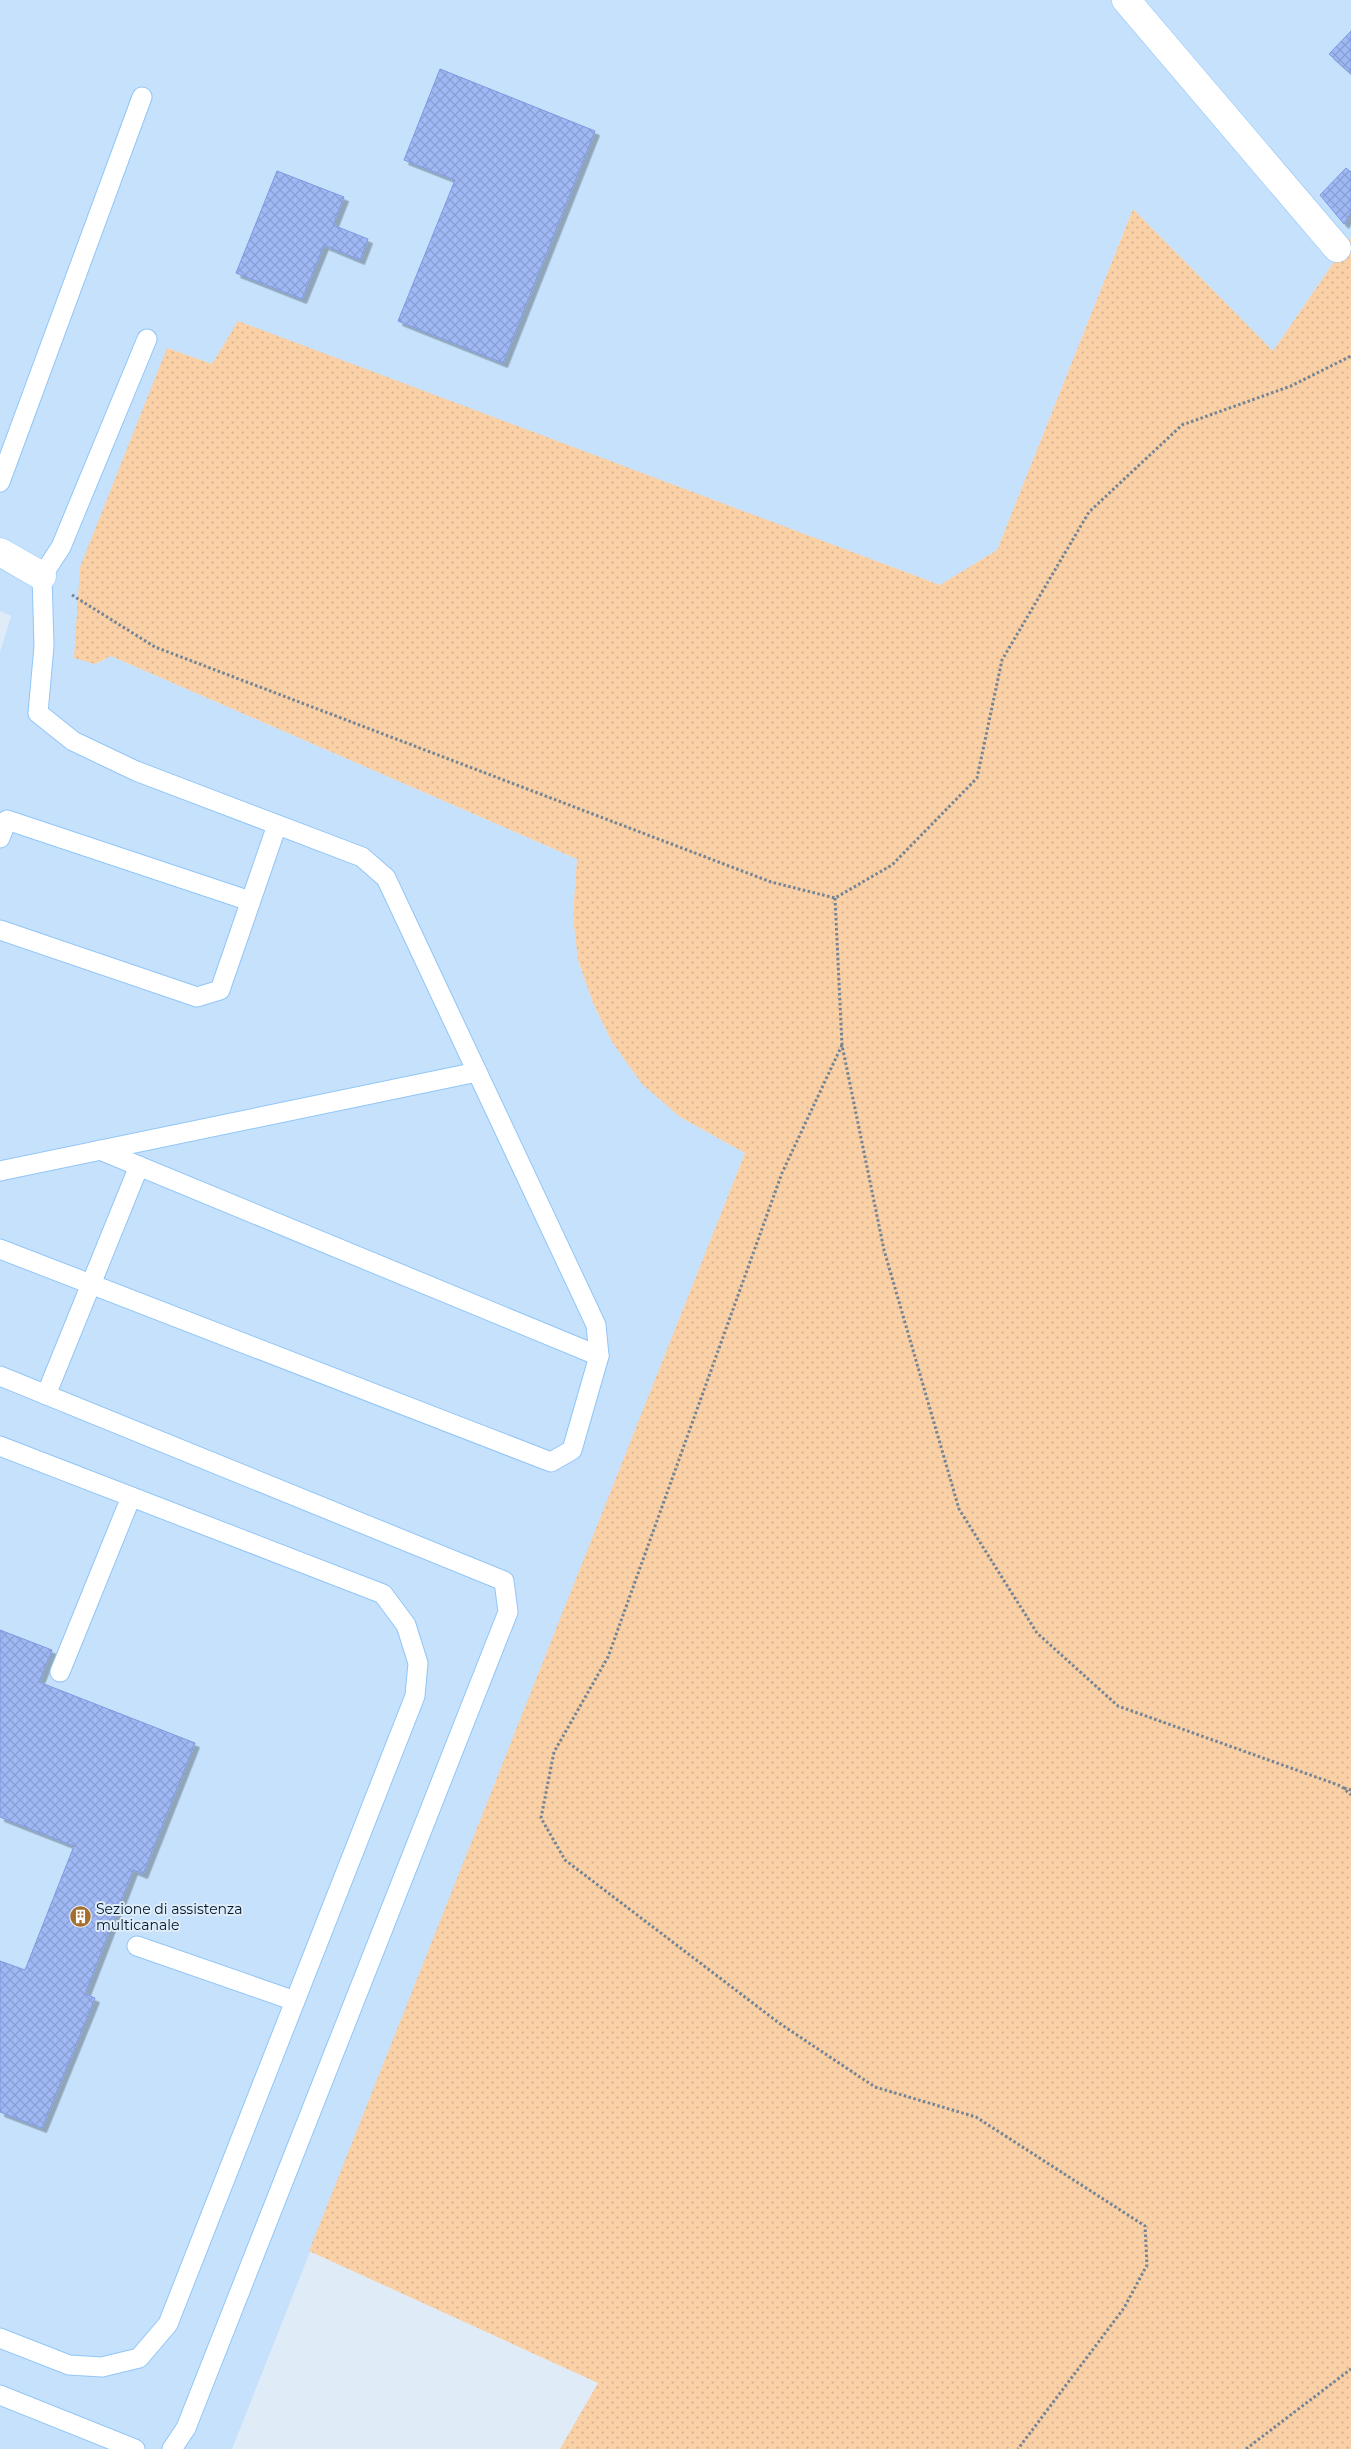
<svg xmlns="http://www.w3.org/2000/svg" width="1351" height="2449" viewBox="0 0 1351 2449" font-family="Montserrat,sans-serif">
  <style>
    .built { fill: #c5e1fc }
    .grass { fill: url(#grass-dots) }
    .building { fill: url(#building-cross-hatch); stroke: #7d99e0; filter: url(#shadow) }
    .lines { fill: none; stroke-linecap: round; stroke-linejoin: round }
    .lane-casing { stroke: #92c6f7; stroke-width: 21 }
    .street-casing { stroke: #92c6f7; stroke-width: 29 }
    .path { stroke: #728495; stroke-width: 3; stroke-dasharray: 2.5 2.5; stroke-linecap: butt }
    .lane { stroke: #fff; stroke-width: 19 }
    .street { stroke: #fff; stroke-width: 28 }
    .labels { text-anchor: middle; stroke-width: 4; stroke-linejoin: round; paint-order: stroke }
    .poi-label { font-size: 14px; fill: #00182e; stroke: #dfecf8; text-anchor: start }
  </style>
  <defs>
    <pattern id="grass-dots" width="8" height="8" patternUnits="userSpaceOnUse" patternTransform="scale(1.25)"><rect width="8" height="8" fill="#fad0a6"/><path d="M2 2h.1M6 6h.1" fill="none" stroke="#d4b28f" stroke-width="1.8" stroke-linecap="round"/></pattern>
    <pattern id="building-cross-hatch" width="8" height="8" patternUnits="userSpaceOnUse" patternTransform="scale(1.25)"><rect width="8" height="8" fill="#a0b9f5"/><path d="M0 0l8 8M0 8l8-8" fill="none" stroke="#889ed2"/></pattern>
    <filter id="shadow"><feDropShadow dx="4.5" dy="4.5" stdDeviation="0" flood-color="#0004"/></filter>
  </defs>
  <rect width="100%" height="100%" fill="#dfecf8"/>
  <!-- built -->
  <path class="built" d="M0 0H1351V237L1273 351 1133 209 997 550 940 585 238 322 212 364 167 348 95 664 111 656 577 859 573 916 578 960 593 1003 612 1042 680 1117 745 1153 232 2449H0V652L11 616 0 611Z"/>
  <!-- grass -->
  <path class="grass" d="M1133 209 1273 351 1351 237V2449H560L598 2383 309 2251 745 1153 680 1117 642 1084 612 1042 593 1003 578 960 573 916 577 859 111 656 95 664 74 658 80 567 167 348 212 364 238 321 940 585 997 550Z"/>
  <!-- building -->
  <g class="building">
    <path d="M1351 31V74L1329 54Z"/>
    <path d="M440 69 595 131 503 363 398 321 455 180 404 160Z"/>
    <path d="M1346 168 1351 172V212L1344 224 1320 195Z"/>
    <path d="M277 171 344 197 333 225 368 239 360 260 324 245 302 299 236 273Z"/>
    <path d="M0 1630 52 1650 39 1682 195 1743 143 1874 133 1870 85 1994 95 1998 42 2128 0 2112V1961L25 1970 74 1846 0 1817Z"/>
  </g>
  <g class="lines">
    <defs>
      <g id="lane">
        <path d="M0 482 142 97"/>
        <path d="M0 838 7 820 250 901"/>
        <path d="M0 930 197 997 220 990 277 825"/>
        <path d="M100 1150 599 1356"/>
        <path d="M0 1171 477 1072"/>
        <path d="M0 1249 551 1462 572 1450 599 1356 596 1325 386 878 362 857 136 771 73 741 38 713 44 646 42 576 61 547 147 339"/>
        <path d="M0 1376 504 1581 508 1612 186 2428 172 2449"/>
        <path d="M46 1395 139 1166"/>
        <path d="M0 1446 383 1594 406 1625 418 1663 415 1696 168 2324 139 2358 102 2367 69 2365 0 2338"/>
        <path d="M60 1672 131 1497"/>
        <path d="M137 1946 295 2001"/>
        <path d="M0 2395 135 2449"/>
      </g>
      <g id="street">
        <path d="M1126 0 1337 248"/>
        <path d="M0 552 42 576"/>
      </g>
    </defs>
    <!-- lane casing -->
    <use href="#lane" class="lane-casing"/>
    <!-- street casing -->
    <use href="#street" class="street-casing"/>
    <!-- path -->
    <g class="path">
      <path d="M72 595 155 647 771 882 835 898 892 865 977 778 1002 660 1089 512 1182 425 1291 386 1351 356"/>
      <path d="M835 898 842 1045 884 1250 959 1509 1037 1633 1118 1706 1341 1786 1351 1795"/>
      <path d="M842 1045 782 1173 608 1657 554 1752 541 1818 565 1860 779 2023 875 2087 976 2117 1145 2226 1147 2265 1124 2308 1018 2449"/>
      <path d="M1344 1788 1351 1790"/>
      <path d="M1246 2449 1351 2369"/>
    </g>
    <!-- lane -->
    <use href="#lane" class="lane"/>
    <!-- street -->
    <use href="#street" class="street"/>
  </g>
  <!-- icons -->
  <defs>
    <symbol id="building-disc" viewBox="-11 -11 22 22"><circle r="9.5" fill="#a66e2b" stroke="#dfecf8"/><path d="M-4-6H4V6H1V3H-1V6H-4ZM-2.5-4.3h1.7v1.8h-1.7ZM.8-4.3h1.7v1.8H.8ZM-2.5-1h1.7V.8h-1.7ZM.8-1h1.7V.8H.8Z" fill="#fff"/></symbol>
  </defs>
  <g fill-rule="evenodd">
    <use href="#building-disc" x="68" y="1904" width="25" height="25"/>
  </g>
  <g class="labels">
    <!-- poi labels -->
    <g class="poi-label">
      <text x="96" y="1914">Sezione di assistenza<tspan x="96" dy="16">multicanale</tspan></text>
    </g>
  </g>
</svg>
